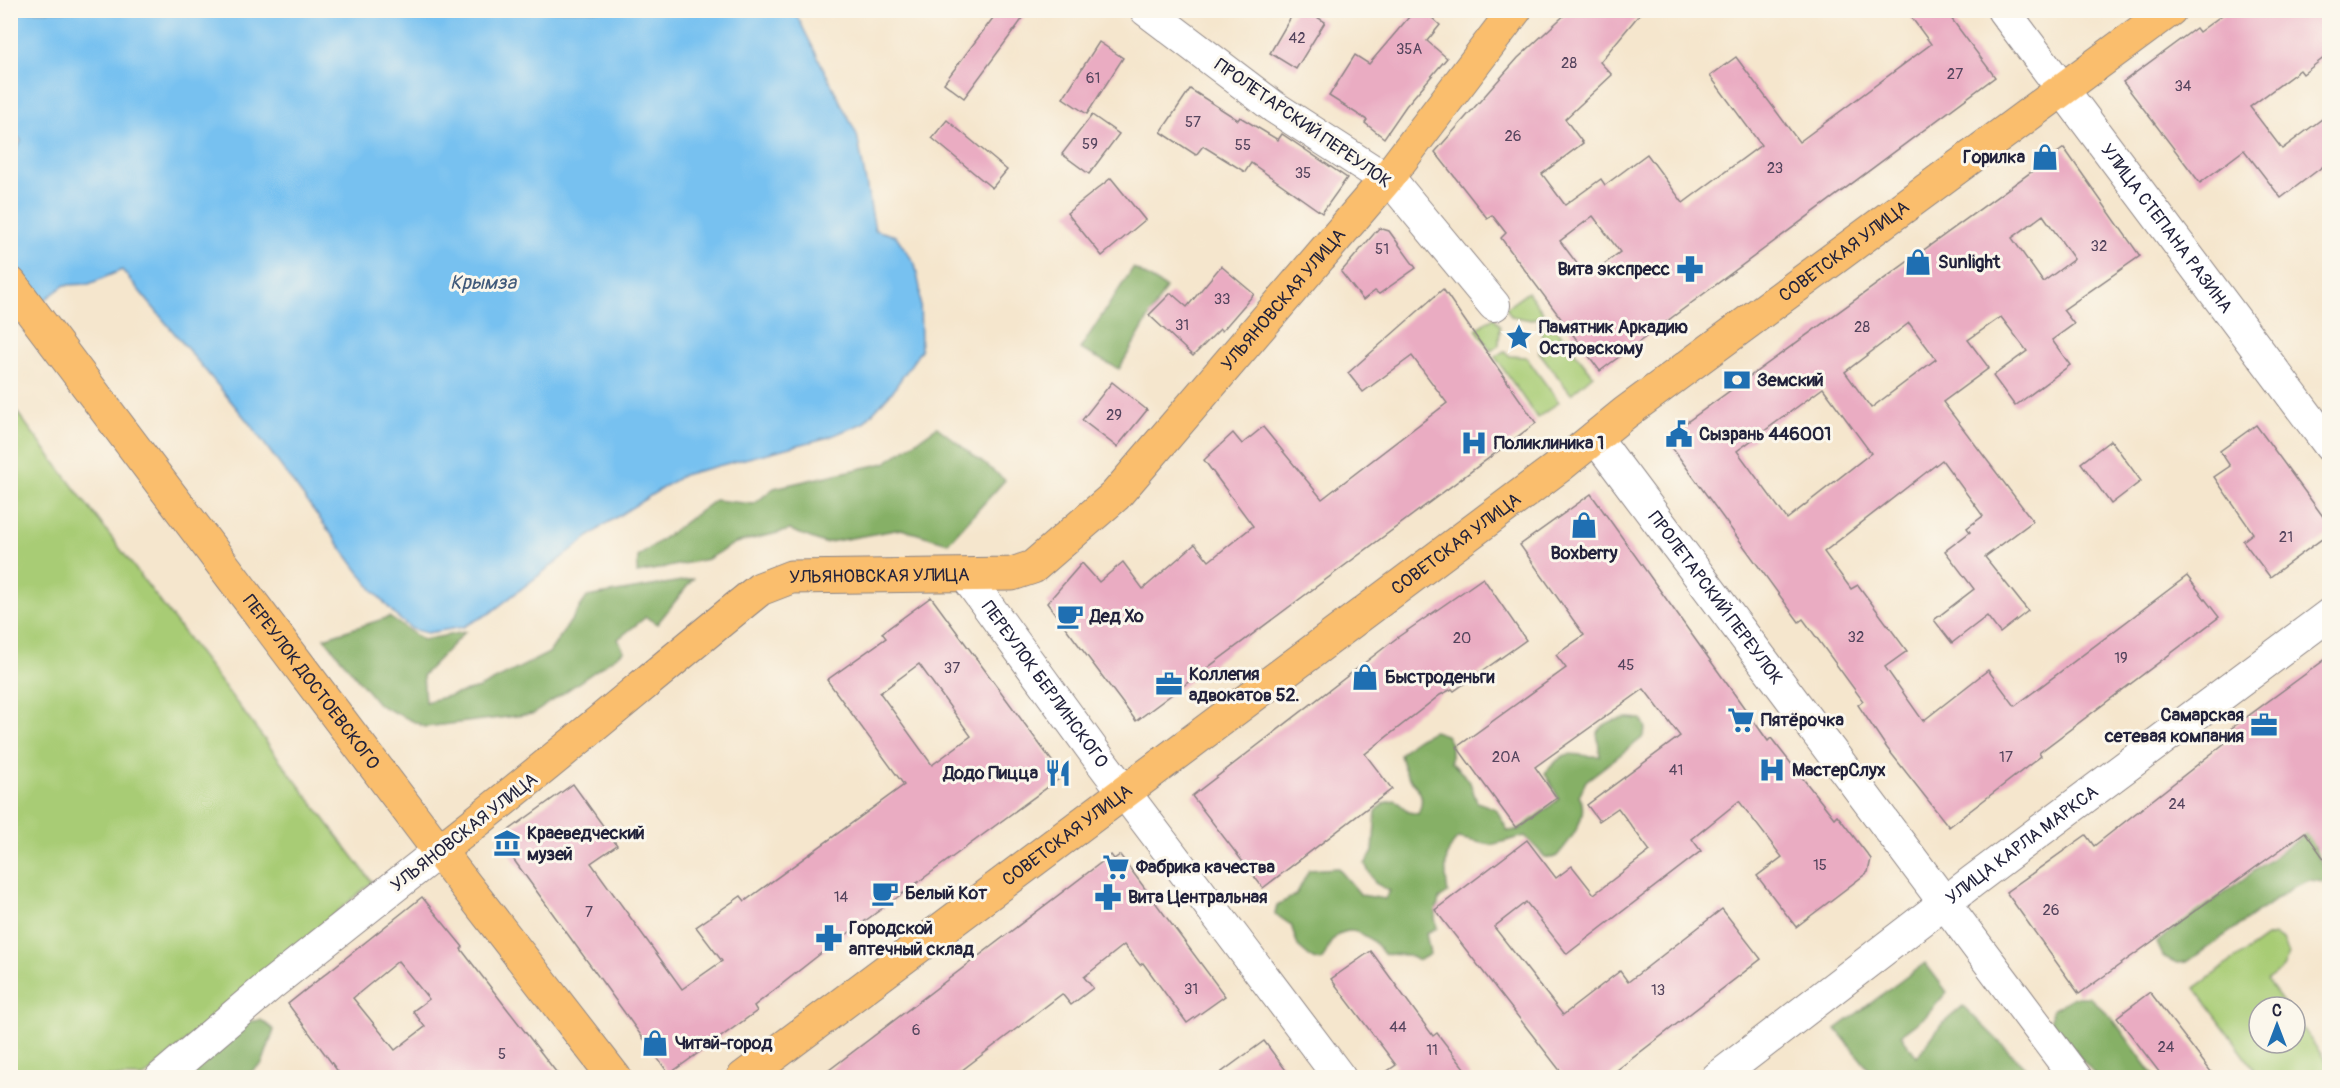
<svg xmlns="http://www.w3.org/2000/svg" width="2340" height="1088" viewBox="0 0 2340 1088" font-family="Pangolin,sans-serif">
  <style>
    .green { fill: #a8cc75; stroke: #657758; stroke-width: 1.5 }
    .forest { fill: #86b066; stroke: #546950; stroke-width: 1.5 }
    .water { fill: #77c1f0; stroke: #4c7296; stroke-width: 1.5 }
    .building { fill: #eaacc2; fill-rule: evenodd }
    .lines { fill: none; stroke-linecap: round; stroke-linejoin: round }
    .minor-casing { stroke: #8c8484; stroke-width: 34 }
    .major-casing { stroke: #8c8484; stroke-width: 35 }
    .minor { stroke: #fff; stroke-width: 32 }
    .major { stroke: #fabe6d; stroke-width: 33 }
    .labels { text-anchor: middle; stroke-width: 6; stroke-linejoin: round; paint-order: stroke }
    .number-label { font-size: 15px; fill: #54445d }
    .street-label { font-size: 18px; fill: #22223b; stroke: #fbf7ec }
    .poi-label { font-size: 18px; font-weight: bold; fill: #22223b; stroke: #fbf7ec; text-anchor: start }
    .water-label { font-size: 20px; font-style: italic; fill: #405a7a; stroke: #fbf7ec }
  </style>
  <rect width="100%" height="100%" fill="#fbf7ec"/>
  <filter id="ink" filterUnits="userSpaceOnUse"><feTurbulence type="fractalNoise" baseFrequency=".0167" numOctaves="2"/><feDisplacementMap in="SourceGraphic" scale="12" xChannelSelector="R" yChannelSelector="G"/><feConvolveMatrix kernelMatrix="1 2 1 2 8 2 1 2 1" color-interpolation-filters="sRGB"/></filter>
  <filter id="wash" filterUnits="userSpaceOnUse"><feTurbulence type="fractalNoise" baseFrequency=".008" numOctaves="4" result="noise"/><feDisplacementMap in="SourceGraphic" scale="24" xChannelSelector="R" yChannelSelector="G"/><feGaussianBlur stdDeviation="1.35" result="paint"/><feColorMatrix in="noise" values="0 0 0 0 0 0 0 0 0 0 0 0 0 0 0 0 0 1.4 0 .05"/><feComposite in="paint" operator="in"/></filter>
  <g filter="url(#wash)">
    <rect width="100%" height="100%" fill="#f5e6cd"/>
    <!-- green -->
    <g class="green">
      <path d="M1528 292 1544 314 1531 320 1511 316 1506 308Z"/>
      <path d="M1494 317 1500 326 1499 345 1491 351 1476 329Z"/>
      <path d="M1547 317 1593 375 1571 394 1539 352 1543 337 1538 324Z"/>
      <path d="M1504 351 1510 356 1526 357 1559 402 1537 418 1495 357Z"/>
      <path d="M10 403 372 882 144 1077H11Z"/>
      <path d="M2273 935 2283 940 2289 954 2283 968 2267 980 2287 1007H2259V1043H2295V1018L2329 1065V1077H2260L2195 988 2266 937Z"/>
    </g>
    <!-- forest -->
    <g class="forest">
      <path d="M1133 268 1166 288 1119 369 1080 349Z"/>
      <path d="M937 427 1005 480 948 543 901 529 824 543 790 530 735 543 708 559 637 573 638 557 715 500 754 504 774 488 885 463Z"/>
      <path d="M693 579 657 624 646 617 618 639 624 651 533 714 425 727 379 705 324 638 389 617 423 640 465 632 423 675 425 702 479 688 549 653 587 597Z"/>
      <path d="M1629 718 1641 719 1646 728 1642 738 1586 781 1579 796C1591 815 1570 841 1557 856L1552 858 1545 857 1525 836 1491 845 1458 838C1442 853 1445 873 1448 893L1439 899 1435 918 1437 928 1426 933 1430 954 1418 961 1408 955 1384 954C1373 938 1349 920 1333 940 1327 946 1327 954 1321 961L1313 959 1298 946 1291 925 1275 914 1277 905 1296 895 1309 870 1338 868 1361 895 1385 899 1390 891 1375 883 1365 864 1373 852 1376 811 1384 803 1395 800 1409 812 1418 814C1427 792 1417 790 1407 774 1403 769 1402 761 1400 755 1409 743 1420 737 1434 731L1446 735 1451 744V762L1469 780 1477 802 1496 809 1508 831 1518 830 1559 799 1545 773C1571 743 1569 758 1600 756L1597 732C1606 721 1616 719 1629 718Z"/>
      <path d="M2329 817 2320 842 2315 846C2316 861 2329 866 2329 883L2310 880 2295 886 2187 962 2177 963 2162 956 2156 943 2160 939Z"/>
      <path d="M1925 963 1947 992 1926 1016 1901 1035 1917 1057 1941 1025 1963 1006 2035 1077H1875L1836 1029Z"/>
      <path d="M2074 997H2089L2112 1018 2155 1077H2098L2050 1025 2052 1010Z"/>
      <path d="M261 1020 274 1030 262 1064 243 1077 168 1078 237 1023Z"/>
    </g>
    <!-- water -->
    <path class="water" d="M794 10 857 135 875 230 896 236 915 264 920 288 921 350 892 392 863 423 829 437 683 475 604 525 490 613 463 627 427 633 412 629 397 617 371 588 249 423 122 270 89 284 65 285 13 323 11 329V158L21 141 11 127 10 34 20 11Z"/>
    <g id="blocks">
      <!-- building -->
      <g class="building">
        <path d="M999 10H1029L964 98 944 83Z"/>
        <path d="M1295 10H1306L1325 22 1296 69 1270 53Z"/>
        <path d="M1415 10H1423L1440 25 1427 41 1447 58 1406 106 1384 138 1365 123 1367 120 1329 96 1355 55 1369 64Z"/>
        <path d="M1570 10H1643L1600 62 1612 75 1565 119 1583 143 1542 174 1565 205 1601 179 1605 185 1647 154 1683 203 1761 145 1710 76 1736 57 1799 142 1931 44 1906 10H1945L1995 77 1600 371 1501 238 1506 233 1492 215 1487 218 1435 152 1518 58ZM1593 216 1620 252 1587 277 1560 241Z"/>
        <path d="M2229 10H2324L2330 17V53L2303 74 2300 70 2250 107 2282 149 2330 113V161L2281 198 2244 150 2200 183 2123 82 2196 28 2199 32Z"/>
        <path d="M1099 42 1123 58 1087 114 1063 98Z"/>
        <path d="M1190 89 1238 120 1240 117 1278 140 1282 134 1347 178 1322 213 1251 163 1245 172 1203 146 1196 155 1161 132Z"/>
        <path d="M1092 115 1119 134 1089 174 1062 154Z"/>
        <path d="M947 120 1007 170 992 188 932 138Z"/>
        <path d="M2064 148 2140 256 2063 310 2074 324 2052 340 2070 365 2015 406 1993 376 2027 351 2001 317 1968 340 1989 368 1943 402 2033 521 1985 557 2028 611 2000 633 1987 616 1952 643 1934 620 1974 589 1945 551 1970 532 1967 528 1983 516 1942 460 1824 552 1851 589 1858 585 1907 651 1885 667 1923 721 1988 670 2015 706 2187 576 2219 617 2039 753 2041 756 1949 827 1887 748 1858 705 1863 701 1803 619 1799 622 1665 438ZM2043 215 2074 259 2043 282 2012 238ZM1909 323 1936 359 1871 408 1845 372ZM1823 388 1871 453 1787 519 1737 451Z"/>
        <path d="M1111 178 1145 220 1102 256 1067 213Z"/>
        <path d="M1379 228 1389 231 1416 268 1379 294 1375 291 1363 300 1341 272Z"/>
        <path d="M1221 266 1254 294 1222 331 1220 329 1193 356 1149 315 1171 293 1187 307Z"/>
        <path d="M1443 289 1536 423 1136 721 1047 603 1082 563 1099 582 1123 562 1143 589 1195 544 1209 561 1253 526 1204 460 1233 433 1242 444 1263 427 1322 499 1447 403 1412 356 1363 392 1348 373Z"/>
        <path d="M1112 382 1147 410 1117 447 1082 420Z"/>
        <path d="M2256 425 2330 526V533L2270 577 2243 541 2253 533 2214 477 2230 466 2220 451Z"/>
        <path d="M2111 440 2141 481 2111 504 2081 463Z"/>
        <path d="M1591 494 1768 741 1771 738 1834 818 1837 815 1871 859 1868 872 1796 927 1757 876 1782 857 1739 801 1692 839 1701 851 1567 954 1526 902 1494 927 1563 1015 1620 971 1628 982 1722 909 1761 959 1608 1077H1565L1435 910 1527 840 1556 878 1572 866 1594 894 1650 851 1618 808 1599 821 1587 805 1680 736 1644 689 1535 767 1557 798 1516 828 1457 747 1566 668 1556 655 1584 635 1520 545Z"/>
        <path d="M1483 578 1526 640 1454 691 1452 689 1440 695 1365 754 1392 789 1263 888 1192 796 1398 637Z"/>
        <path d="M931 597 1063 776 824 951 754 1006 757 1011 669 1074 498 838 573 784 617 845 591 863 682 989 722 961 696 927 741 896 745 901 904 785 827 680 886 638 882 633ZM919 664 971 736 932 765 880 693Z"/>
        <path d="M2330 656V867L2305 832 2079 994 2006 892 2086 835 2094 846 2230 739 2225 733Z"/>
        <path d="M1111 855 1114 859 1120 855 1225 996 1187 1023 1143 963 1140 965 1124 945 1084 977 1093 988 1071 1005 1062 994 953 1077H820Z"/>
        <path d="M422 897 463 947 461 949 560 1077H342L288 1004ZM398 961 429 999 413 1011 425 1027 395 1050 353 998Z"/>
        <path d="M1371 951 1433 1036 1437 1033 1471 1077H1379L1396 1065 1331 979Z"/>
        <path d="M2150 992 2215 1077H2163L2117 1017Z"/>
        <path d="M1264 1041 1291 1077H1215Z"/>
      </g>
    </g>
  </g>
  <g filter="url(#ink)">
    <use href="#blocks" fill-opacity="0" stroke="#8c8484" stroke-width="1.5"/>
    <g class="lines">
      <defs>
        <g id="minor">
          <path d="M1146 10 1274 107 1370 169 1388 177 1494 305"/>
          <path id="s1" d="M2003 10 2330 446"/>
          <path id="s2" d="M1595 437 2076 1078"/>
          <path id="s3" d="M966 576 1100 760 1340 1078"/>
          <path d="M161 1078 269 986 439 851"/>
          <path id="s4" d="M1717 1078 1973 881 2330 614"/>
        </g>
        <g id="major">
          <path id="s5" d="M10 283 439 851 615 1078"/>
          <path id="s6" d="M439 851C548 767 652 676 760 589L791 577 1012 574 1033 567 1115 496 1388 177 1515 10"/>
          <path id="s7" d="M743 1078 1561 465 1625 413 2170 10"/>
        </g>
      </defs>
      <!-- minor casing -->
      <use href="#minor" class="minor-casing"/>
      <!-- major casing -->
      <use href="#major" class="major-casing"/>
      <!-- minor -->
      <use href="#minor" class="minor"/>
      <!-- major -->
      <use href="#major" class="major"/>
    </g>
  </g>
  <!-- icons -->
  <defs>
    <symbol id="shop-bare" viewBox="-9 -9 18 18"><path d="M-5-2.5h2.3a2.7 3.5 0 0 1 5.4 0H5L5.5 6h-11ZM-1.5-2.5h3a1.5 2.3 0 0 0-3 0Z" fill="#1f6fb2" stroke="#fbf7ec" stroke-width="2.5" paint-order="stroke"/></symbol>
    <symbol id="pharmacy-bare" viewBox="-9 -9 18 18"><path d="M-2-6h4v4h4v4h-4v4h-4v-4h-4v-4h4Z" fill="#1f6fb2" stroke="#fbf7ec" stroke-width="2.5" paint-order="stroke"/></symbol>
    <symbol id="sight-bare" viewBox="-9 -9 18 18"><path d="M0-6L1.8-2.2L6-1.7L2.9 1.2L3.7 5.4L0 3.3L-3.7 5.4L-2.9 1.2L-6-1.7L-1.8-2.2Z" fill="#1f6fb2" stroke="#fbf7ec" stroke-width="2.5" paint-order="stroke"/></symbol>
    <symbol id="bank-bare" viewBox="-9 -9 18 18"><path d="M-6-4H6V4H-6ZM0-2.3a2.3 2.3 0 1 0 0 4.6a2.3 2.3 0 1 0 0-4.6Z" fill="#1f6fb2" stroke="#fbf7ec" stroke-width="2.5" paint-order="stroke"/></symbol>
    <symbol id="civic-bare" viewBox="-9 -9 18 18"><path d="M-.6-6.5H3V-4.5H.6V-3L4-1V1h2V6H-6V1h2V-1L-.6-3ZM-1.2 2.5V6h2.4V2.5Z" fill="#1f6fb2" stroke="#fbf7ec" stroke-width="2.5" paint-order="stroke"/></symbol>
    <symbol id="hospital-bare" viewBox="-9 -9 18 18"><path d="M-5-5h3v3.5h4V-5h3V5h-3V1.5h-4V5h-3Z" fill="#1f6fb2" stroke="#fbf7ec" stroke-width="2.5" paint-order="stroke"/></symbol>
    <symbol id="cafe-bare" viewBox="-9 -9 18 18"><path d="M-5.5-4.5H6V0H3Q3 3.5 0 3.5H-2.5Q-5.5 3.5-5.5 0ZM3-3.2v2h1.7v-2ZM-6 4.5H4V6H-6Z" fill="#1f6fb2" stroke="#fbf7ec" stroke-width="2.5" paint-order="stroke"/></symbol>
    <symbol id="office-bare" viewBox="-9 -9 18 18"><path d="M-6-3h4V-5.5h4V-3h4V5H-6ZM-1-4.5V-3h2v-1.5ZM-6 0V1H6V0Z" fill="#1f6fb2" stroke="#fbf7ec" stroke-width="2.5" paint-order="stroke"/></symbol>
    <symbol id="supermarket-bare" viewBox="-9 -9 18 18"><path d="M-6-5.5h2.5l.6 2H6L4.5 2H-2.5L-4.4-4H-6ZM-1.5 3.2a1.3 1.3 0 1 0 .1 0ZM3 3.2a1.3 1.3 0 1 0 .1 0Z" fill="#1f6fb2" stroke="#fbf7ec" stroke-width="2.5" paint-order="stroke"/></symbol>
    <symbol id="restaurant-bare" viewBox="-9 -9 18 18"><path d="M-5-6h1v4h1v-4h1v4h1v-4h1v5L-1.5 .5V6h-2V.5L-5-1ZM5-6V6H3V1.5H1.5Q1.5-4 5-6Z" fill="#1f6fb2" stroke="#fbf7ec" stroke-width="2.5" paint-order="stroke"/></symbol>
    <symbol id="museum-bare" viewBox="-9 -9 18 18"><path d="M0-6L6-3V-2H-6V-3ZM-5-1h2V3h-2ZM-1-1h2V3h-2ZM3-1h2V3H3ZM-6 4H6V6H-6Z" fill="#1f6fb2" stroke="#fbf7ec" stroke-width="2.5" paint-order="stroke"/></symbol>
  </defs>
  <g fill-rule="evenodd">
    <use href="#shop-bare" x="2026" y="138" width="38" height="38"/>
    <use href="#shop-bare" x="1899" y="243" width="38" height="38"/>
    <use href="#pharmacy-bare" x="1671" y="250" width="38" height="38"/>
    <use href="#sight-bare" x="1500" y="318" width="38" height="38"/>
    <use href="#bank-bare" x="1718" y="361" width="38" height="38"/>
    <use href="#civic-bare" x="1660" y="415" width="38" height="38"/>
    <use href="#hospital-bare" x="1455" y="424" width="38" height="38"/>
    <use href="#shop-bare" x="1565" y="506" width="38" height="38"/>
    <use href="#cafe-bare" x="1051" y="597" width="38" height="38"/>
    <use href="#shop-bare" x="1346" y="658" width="38" height="38"/>
    <use href="#office-bare" x="1150" y="665" width="38" height="38"/>
    <use href="#supermarket-bare" x="1722" y="701" width="38" height="38"/>
    <use href="#office-bare" x="2245" y="706" width="38" height="38"/>
    <use href="#hospital-bare" x="1753" y="751" width="38" height="38"/>
    <use href="#restaurant-bare" x="1039" y="754" width="38" height="38"/>
    <use href="#museum-bare" x="488" y="824" width="38" height="38"/>
    <use href="#supermarket-bare" x="1097" y="848" width="38" height="38"/>
    <use href="#cafe-bare" x="866" y="874" width="38" height="38"/>
    <use href="#pharmacy-bare" x="1089" y="878" width="38" height="38"/>
    <use href="#pharmacy-bare" x="810" y="919" width="38" height="38"/>
    <use href="#shop-bare" x="636" y="1024" width="38" height="38"/>
  </g>
  <g class="labels">
    <!-- number labels -->
    <g class="number-label">
      <text x="1297" y="43">42</text>
      <text x="1409" y="54">35А</text>
      <text x="1569" y="68">28</text>
      <text x="1955" y="79">27</text>
      <text x="1093" y="83">61</text>
      <text x="2183" y="91">34</text>
      <text x="1193" y="127">57</text>
      <text x="1513" y="141">26</text>
      <text x="1090" y="149">59</text>
      <text x="1243" y="150">55</text>
      <text x="1775" y="173">23</text>
      <text x="1303" y="178">35</text>
      <text x="2099" y="251">32</text>
      <text x="1382" y="254">51</text>
      <text x="1222" y="304">33</text>
      <text x="1182" y="330">31</text>
      <text x="1862" y="332">28</text>
      <text x="1114" y="420">29</text>
      <text x="2286" y="542">21</text>
      <text x="1856" y="642">32</text>
      <text x="1462" y="643">20</text>
      <text x="2121" y="663">19</text>
      <text x="1626" y="670">45</text>
      <text x="952" y="673">37</text>
      <text x="1506" y="762">20А</text>
      <text x="2006" y="762">17</text>
      <text x="1676" y="775">41</text>
      <text x="2177" y="809">24</text>
      <text x="1820" y="870">15</text>
      <text x="841" y="902">14</text>
      <text x="2051" y="915">26</text>
      <text x="589" y="917">7</text>
      <text x="1191" y="994">31</text>
      <text x="1658" y="995">13</text>
      <text x="1398" y="1032">44</text>
      <text x="916" y="1035">6</text>
      <text x="2166" y="1052">24</text>
      <text x="1432" y="1055">11</text>
      <text x="502" y="1059">5</text>
    </g>
    <!-- street labels -->
    <g class="street-label">
      <text transform="translate(1303 123) rotate(35)" y="6">ПРОЛЕТАРСКИЙ ПЕРЕУЛОК</text>
      <text dy="6" stroke="none"><textPath href="#s1" startOffset="273">УЛИЦА СТЕПАНА РАЗИНА</textPath></text>
      <text dy="6" stroke="none"><textPath href="#s7" startOffset="1377">СОВЕТСКАЯ УЛИЦА</textPath></text>
      <text dy="6" stroke="none"><textPath href="#s6" startOffset="1058">УЛЬЯНОВСКАЯ УЛИЦА</textPath></text>
      <text dy="6" stroke="none"><textPath href="#s7" startOffset="891">СОВЕТСКАЯ УЛИЦА</textPath></text>
      <text dy="6" stroke="none"><textPath href="#s6" startOffset="536">УЛЬЯНОВСКАЯ УЛИЦА</textPath></text>
      <text dy="6" stroke="none"><textPath href="#s2" startOffset="201">ПРОЛЕТАРСКИЙ ПЕРЕУЛОК</textPath></text>
      <text dy="6" stroke="none"><textPath href="#s5" startOffset="500">ПЕРЕУЛОК ДОСТОЕВСКОГО</textPath></text>
      <text dy="6" stroke="none"><textPath href="#s3" startOffset="134">ПЕРЕУЛОК БЕРЛИНСКОГО</textPath></text>
      <text transform="translate(464 832) rotate(-38)" y="6">УЛЬЯНОВСКАЯ УЛИЦА</text>
      <text dy="6" stroke="none"><textPath href="#s7" startOffset="405">СОВЕТСКАЯ УЛИЦА</textPath></text>
      <text dy="6" stroke="none"><textPath href="#s4" startOffset="384">УЛИЦА КАРЛА МАРКСА</textPath></text>
    </g>
    <!-- poi labels -->
    <g class="poi-label">
      <text x="2025" y="163" text-anchor="end">Горилка</text>
      <text x="1938" y="268">Sunlight</text>
      <text x="1670" y="275" text-anchor="end">Вита экспресс</text>
      <text x="1539" y="333">Памятник Аркадию<tspan x="1539" dy="21">Островскому</tspan></text>
      <text x="1757" y="386">Земский</text>
      <text x="1699" y="440">Сызрань 446001</text>
      <text x="1494" y="449">Поликлиника 1</text>
      <text x="1584" y="559" text-anchor="middle">Boxberry</text>
      <text x="1090" y="622">Дед Хо</text>
      <text x="1189" y="680">Коллегия<tspan x="1189" dy="21">адвокатов 52.</tspan></text>
      <text x="1385" y="683">Быстроденьги</text>
      <text x="2244" y="721" text-anchor="end">Самарская<tspan x="2244" dy="21">сетевая компания</tspan></text>
      <text x="1761" y="726">Пятёрочка</text>
      <text x="1792" y="776">МастерСлух</text>
      <text x="1038" y="779" text-anchor="end">Додо Пицца</text>
      <text x="527" y="839">Краеведческий<tspan x="527" dy="21">музей</tspan></text>
      <text x="1136" y="873">Фабрика качества</text>
      <text x="905" y="899">Белый Кот</text>
      <text x="1128" y="903">Вита Центральная</text>
      <text x="849" y="934">Городской<tspan x="849" dy="21">аптечный склад</tspan></text>
      <text x="675" y="1049">Читай-город</text>
    </g>
    <!-- water labels -->
    <g class="water-label">
      <text x="483" y="289">Крымза</text>
    </g>
  </g>
  <!-- margin -->
  <rect width="2340" height="1088" fill="none" stroke="#fbf7ec" stroke-width="36"/>
  <!-- north arrow -->
  <g transform="translate(2277 1025)"><circle r="28" fill="#fbf7ec" stroke="#a4a2a5" stroke-width="1.5"/>
  <path d="M0-4.5L10 22L0 15L-10 22Z" fill="#1f6fb2"/>
  <text y="-9" font-size="16" font-weight="bold" text-anchor="middle" fill="#22223b">С</text>
  </g>
</svg>
